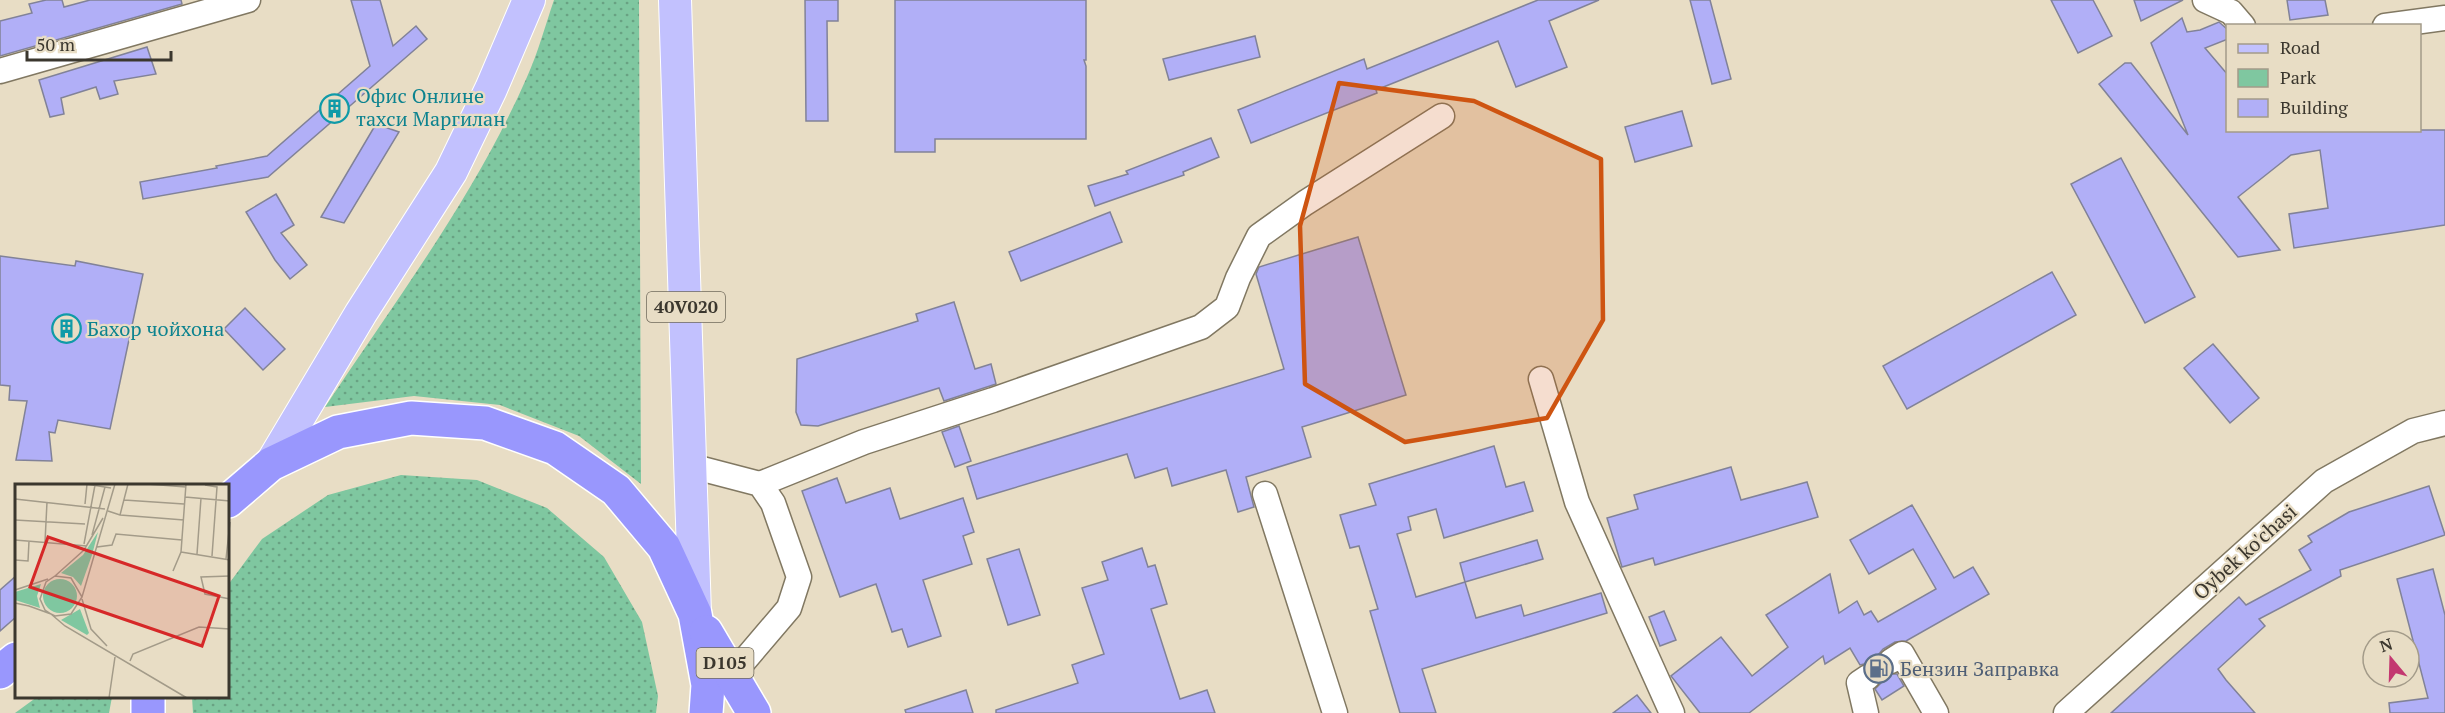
<svg xmlns="http://www.w3.org/2000/svg" width="2445" height="713" viewBox="0 0 2445 713" font-family="'PT Serif',serif">
  <style>
    .green { fill: url(#green-dots) }
    .building { fill: #b1aff7; stroke: #818298; stroke-width: 1.5 }
    .lines { fill: none; stroke-linecap: round; stroke-linejoin: round }
    .minor-casing { stroke: #817862; stroke-width: 27 }
    .major-casing { stroke: #fff; stroke-width: 34 }
    .highway-casing { stroke: #fff; stroke-width: 36 }
    .minor { stroke: #fff; stroke-width: 24 }
    .major { stroke: #c2c1fe; stroke-width: 32 }
    .highway { stroke: #9997fd; stroke-width: 33 }
    .marked { fill: #ce5411; fill-opacity: 0.2; stroke: #ce5411; stroke-width: 4.5; stroke-linejoin: round }
    .labels { text-anchor: middle; stroke-width: 4.5; stroke-linejoin: round; paint-order: stroke }
    .shield { fill: #e8ddc5; stroke: #6f695b; stroke-width: 1.5 }
    .shield-label { font-size: 18px; font-weight: bold; fill: #3b372e }
    .culture-label { font-size: 20px; fill: #0d838f; stroke: #e8ddc5; text-anchor: start }
    .street-label { font-size: 20px; fill: #3b372e; stroke: #e8ddc5 }
    .service-label { font-size: 20px; fill: #4e5e75; stroke: #e8ddc5; text-anchor: start }
    .inset-road { fill: none; stroke: #a39b89; stroke-width: 1.5 }
    .view { fill: #d62828; fill-opacity: 0.15; stroke: #d62828; stroke-width: 3 }
    .inset-edge { fill: none; stroke: #3b372e; stroke-width: 3 }
  </style>
  <defs>
    <pattern id="green-dots" width="8" height="8" patternUnits="userSpaceOnUse" patternTransform="scale(1.5)"><rect width="8" height="8" fill="#7fc7a0"/><path d="M2 2h.1M6 6h.1" fill="none" stroke="#69a283" stroke-width="1.8" stroke-linecap="round"/></pattern>
  </defs>
  <rect width="100%" height="100%" fill="#e8ddc5"/>
  <!-- green -->
  <g class="green">
    <path d="M554 0H639L641 484 579 436 500 405 414 396 325 407C396 300 475 196 527 77 538 53 545 26 554 0Z"/>
    <path d="M401 475 477 480 547 508 604 557 642 622 658 696 656 713H193L192 697 228 696V585L262 539 328 495Z"/>
    <path d="M37 697V696L112 697 109 713H15Z"/>
  </g>
  <!-- building -->
  <g class="building">
    <path d="M46 0H62L64 7 90 0H181L182 4 0 56V21L32 13 29 4Z"/>
    <path d="M351 0H380L393 46 416 26 427 39 268 177 143 199 140 182 217 168 216 166 267 156 370 66Z"/>
    <path d="M805 0H838V21H827L828 121H806Z"/>
    <path d="M895 0H1086V60H1084L1086 66V139H935V152H895Z"/>
    <path d="M1538 0H1599L1549 21 1567 67 1516 87 1498 41 1376 90 1377 93 1251 143 1238 110 1364 59 1367 69Z"/>
    <path d="M1690 0H1710L1731 79 1712 84Z"/>
    <path d="M2051 0H2093L2112 36 2078 53Z"/>
    <path d="M2134 0H2183L2141 21Z"/>
    <path d="M2287 0H2325L2328 15 2290 20Z"/>
    <path d="M2182 18 2187 32 2200 30 2219 22 2228 30V39L2205 48 2228 75V130H2445V225L2294 248 2289 214 2328 208 2320 150 2291 155 2238 197 2280 250 2238 257 2099 84 2125 63H2131L2188 135 2151 43Z"/>
    <path d="M1255 36 1260 57 1169 80 1163 59Z"/>
    <path d="M147 47 156 74 114 81 118 94 100 99 96 87 61 98 64 114 50 117 39 80Z"/>
    <path d="M1682 111 1692 146 1635 162 1625 127Z"/>
    <path d="M376 124 399 132 344 223 321 217Z"/>
    <path d="M1211 138 1219 157 1183 172 1184 175 1095 206 1088 186 1128 174 1126 171Z"/>
    <path d="M2121 158 2195 297 2145 323 2071 184Z"/>
    <path d="M276 194 294 225 281 233 307 265 290 279 275 260 246 212Z"/>
    <path d="M1110 212 1122 242 1021 281 1009 252Z"/>
    <path d="M1358 237 1406 395 1302 427 1311 457 1246 477 1254 507 1238 512 1226 470 1172 486 1167 468 1135 478 1127 454 977 499 967 467 1284 369 1256 274 1259 267Z"/>
    <path d="M0 256 75 266 76 261 143 274 110 429 58 420 55 433 49 432 52 461 16 460 27 401 9 400 10 386 0 385Z"/>
    <path d="M2052 272 2076 315 1907 409 1883 366Z"/>
    <path d="M954 302 975 369 991 364 996 384 944 401 939 388 818 426 801 425 796 412 797 359 918 321 916 314Z"/>
    <path d="M245 308 285 349 263 370 224 329Z"/>
    <path d="M2213 344 2259 398 2230 423 2184 368Z"/>
    <path d="M959 426 971 461 955 467 942 432Z"/>
    <path d="M1494 446 1506 487 1524 482 1533 511 1444 538 1436 509 1408 517 1411 530 1397 534 1416 597 1465 582 1476 618 1521 605 1524 616 1601 593 1607 613 1422 669 1436 713H1400L1370 611 1378 609 1359 546 1350 548 1340 515 1376 505 1369 484Z"/>
    <path d="M1731 467 1741 500 1807 482 1818 517 1655 565 1653 558 1622 567 1607 518 1638 509 1634 495Z"/>
    <path d="M837 478 846 503 890 488 900 519 963 498 974 532 963 536 972 564 923 580 941 636 908 647 902 629 892 632 876 584 840 597 802 491Z"/>
    <path d="M2429 486 2445 535 2340 570 2341 576 2259 619 2265 626 2218 669 2226 680 2255 713H2111L2239 597 2246 605 2311 570 2299 550 2312 542 2308 536 2349 512Z"/>
    <path d="M1912 505 1954 578 1973 567 1989 594 1906 641 1895 642 1883 649 1878 655 1879 668 1868 663 1860 665 1850 648 1825 664 1823 656 1749 713H1700L1671 676 1721 637 1752 676 1788 647 1766 615 1830 574 1839 613 1857 601 1864 615 1871 611 1878 622 1936 589 1913 549 1869 574 1850 540Z"/>
    <path d="M1537 540 1543 559 1465 582 1460 563Z"/>
    <path d="M1142 548 1148 567 1155 565 1167 604 1151 609 1180 699 1207 690 1215 713H996V710L1078 683 1072 665 1104 654 1082 588 1108 580 1102 562Z"/>
    <path d="M1019 549 1040 615 1008 625 987 559Z"/>
    <path d="M2433 569 2445 615V713H2390L2389 703 2428 698 2397 579Z"/>
    <path d="M16 576V617L0 631V590Z"/>
    <path d="M1664 611 1676 640 1660 646 1649 617Z"/>
    <path d="M1880 670 1885 674H1897L1904 686 1882 700 1875 689 1881 683Z"/>
    <path d="M966 690 973 713H906L905 710Z"/>
    <path d="M1637 695 1651 713H1613Z"/>
  </g>
  <g class="lines">
    <defs>
      <g id="minor">
        <path d="M2205 0 2231 12 2243 26"/>
        <path d="M2385 26 2445 18"/>
        <path d="M0 71 248 0"/>
        <path d="M1541 379 1577 502 1672 713"/>
        <path d="M691 466 760 484 773 503 799 577 789 608 732 675"/>
        <path d="M760 484 864 442 993 400 1201 327 1227 307 1238 278 1259 236 1305 203 1442 116"/>
        <path d="M1265 494 1335 713"/>
        <path d="M1891 661 1902 654 1936 713"/>
        <path d="M1866 713 1859 683 1868 677"/>
        <path d="M2066 713 2324 481 2413 431 2445 423"/>
      </g>
      <g id="major">
        <path d="M675 0 695 614"/>
        <path d="M271 464 361 313 451 172 491 89 529 0"/>
      </g>
      <g id="highway">
        <path d="M228 501 271 464 338 432 411 418 485 423 555 448 616 490 664 547 695 614 708 685 706 713"/>
        <path d="M706 632 754 713"/>
        <path d="M0 672 16 659"/>
        <path d="M148 696V713"/>
      </g>
    </defs>
    <!-- minor casing -->
    <use href="#minor" class="minor-casing"/>
    <!-- major casing -->
    <use href="#major" class="major-casing"/>
    <!-- highway casing -->
    <use href="#highway" class="highway-casing"/>
    <!-- minor -->
    <use href="#minor" class="minor"/>
    <!-- major -->
    <use href="#major" class="major"/>
    <!-- highway -->
    <use href="#highway" class="highway"/>
  </g>
  <!-- marked area -->
  <path class="marked" d="M1339 83 1474 101 1601 159 1603 320 1547 418 1405 442 1305 384 1300 226Z"/>
  <!-- icons -->
  <defs>
    <symbol id="building-ring" viewBox="-11 -11 22 22"><circle r="9.5" fill="#e8ddc5" stroke="#0f9aa8" stroke-width="1.5"/><path d="M-4-6H4V6H1V3H-1V6H-4ZM-2.5-4.3h1.7v1.8h-1.7ZM.8-4.3h1.7v1.8H.8ZM-2.5-1h1.7V.8h-1.7ZM.8-1h1.7V.8H.8Z" fill="#0f9aa8"/></symbol>
    <symbol id="fuel-ring" viewBox="-11 -11 22 22"><circle r="9.5" fill="#e8ddc5" stroke="#5c6f8a" stroke-width="1.5"/><path d="M-5.5-6h7V0h2V4h1.3V-2.5L3-4.5l.8-.8L6-3V5H2.5V1h-1V6h-7ZM-4.2-4.7v3.2H.2V-4.7Z" fill="#5c6f8a"/></symbol>
  </defs>
  <g fill-rule="evenodd">
    <use href="#building-ring" x="318" y="92" width="33" height="33"/>
    <use href="#building-ring" x="50" y="312" width="33" height="33"/>
    <use href="#fuel-ring" x="1862" y="652" width="33" height="33"/>
  </g>
  <g class="labels">
    <!-- shield labels -->
    <g class="shield">
      <rect x="647" y="292" width="78" height="30" rx="4.5"/>
      <rect x="696.5" y="648" width="57" height="30" rx="4.5"/>
    </g>
    <g class="shield-label">
      <text x="686" y="313">40V020</text>
      <text x="725" y="669">D105</text>
    </g>
    <!-- culture labels -->
    <g class="culture-label">
      <text x="356" y="103">Офис Онлине<tspan x="356" dy="23">тахси Маргилан</tspan></text>
      <text x="87" y="336">Бахор чойхона</text>
    </g>
    <!-- street labels -->
    <g class="street-label">
      <text transform="translate(2245 552) rotate(-42)" y="7">Oybek ko'chasi</text>
    </g>
    <!-- service labels -->
    <g class="service-label">
      <text x="1900" y="676">Бензин Заправка</text>
    </g>
  </g>
  <!-- overview -->
  <g transform="translate(15 484)">
    <rect width="214" height="214" fill="#e8ddc5"/>
    <path d="M83 48 77 71 66 102 58 93 46 89 68 71ZM28 112a17 17 0 1 1 34 0a17 17 0 1 1-34 0ZM26 100 22 112 25 124 0 116V108ZM65 125 74 149 72 151 46 136Z" fill="#7fc7a0"/>
    <path class="inset-road" d="M71 0 96 4M132 0 171 3M190 1 202 3 197 72M170 13 215 17M0 15 90 25M109 16 169 20M70 20 72 0M93 27 105 31 169 36M105 31 113 0M0 36 70 40M77 51 90 3M0 56 72 62M30 58 32 18M69 60 80 1M82 63 97 61 101 50 167 56M166 68 215 76M182 70 186 14M211 75 215 38M0 76 13 77 14 57M158 87 166 68 171 0M40 92 69 66 88 34M215 92 186 93 190 110 215 115M0 106 33 95M67 113 100 0M67 115 76 145 92 162M0 119 14 122 36 130 40 132 56 130 67 113 56 94 40 92 31 98 25 115 30 126 36 130 50 142 172 214M115 177 118 170 184 143 215 145M94 214 100 173"/>
    <path class="view" d="M33 53 204 112 187 162 15 103Z"/>
    <rect width="214" height="214" class="inset-edge"/>
  </g>
  <!-- legend -->
  <rect x="2226" y="24" width="195" height="108" fill="#e8ddc5" stroke="#a39b89" stroke-width="1.5"/>
  <rect x="2238" y="44" width="30" height="9" fill="#c2c1fe" stroke="#a39b89" stroke-width="1.5"/>
  <text x="2280" y="54" font-size="18" fill="#3b372e">Road</text>
  <rect x="2238" y="69" width="30" height="18" fill="#7fc7a0" stroke="#a39b89" stroke-width="1.5"/>
  <text x="2280" y="84" font-size="18" fill="#3b372e">Park</text>
  <rect x="2238" y="99" width="30" height="18" fill="#b1aff7" stroke="#a39b89" stroke-width="1.5"/>
  <text x="2280" y="114" font-size="18" fill="#3b372e">Building</text>
  <!-- north arrow -->
  <g transform="translate(2391 659) rotate(341)"><circle r="28" fill="#e8ddc5" stroke="#a39b89" stroke-width="1.5"/>
  <path d="M0-4.5L10 22L0 15L-10 22Z" fill="#c33870"/>
  <text y="-9" font-size="16" font-weight="bold" text-anchor="middle" fill="#3b372e">N</text>
  </g>
  <!-- scale -->
  <path d="M27 51v9h144v-9" fill="none" stroke="#3b372e" stroke-width="3"/>
  <text x="36" y="51" font-size="18" fill="#3b372e" stroke="#e8ddc5" stroke-width="4.5" paint-order="stroke">50 m</text>
</svg>
